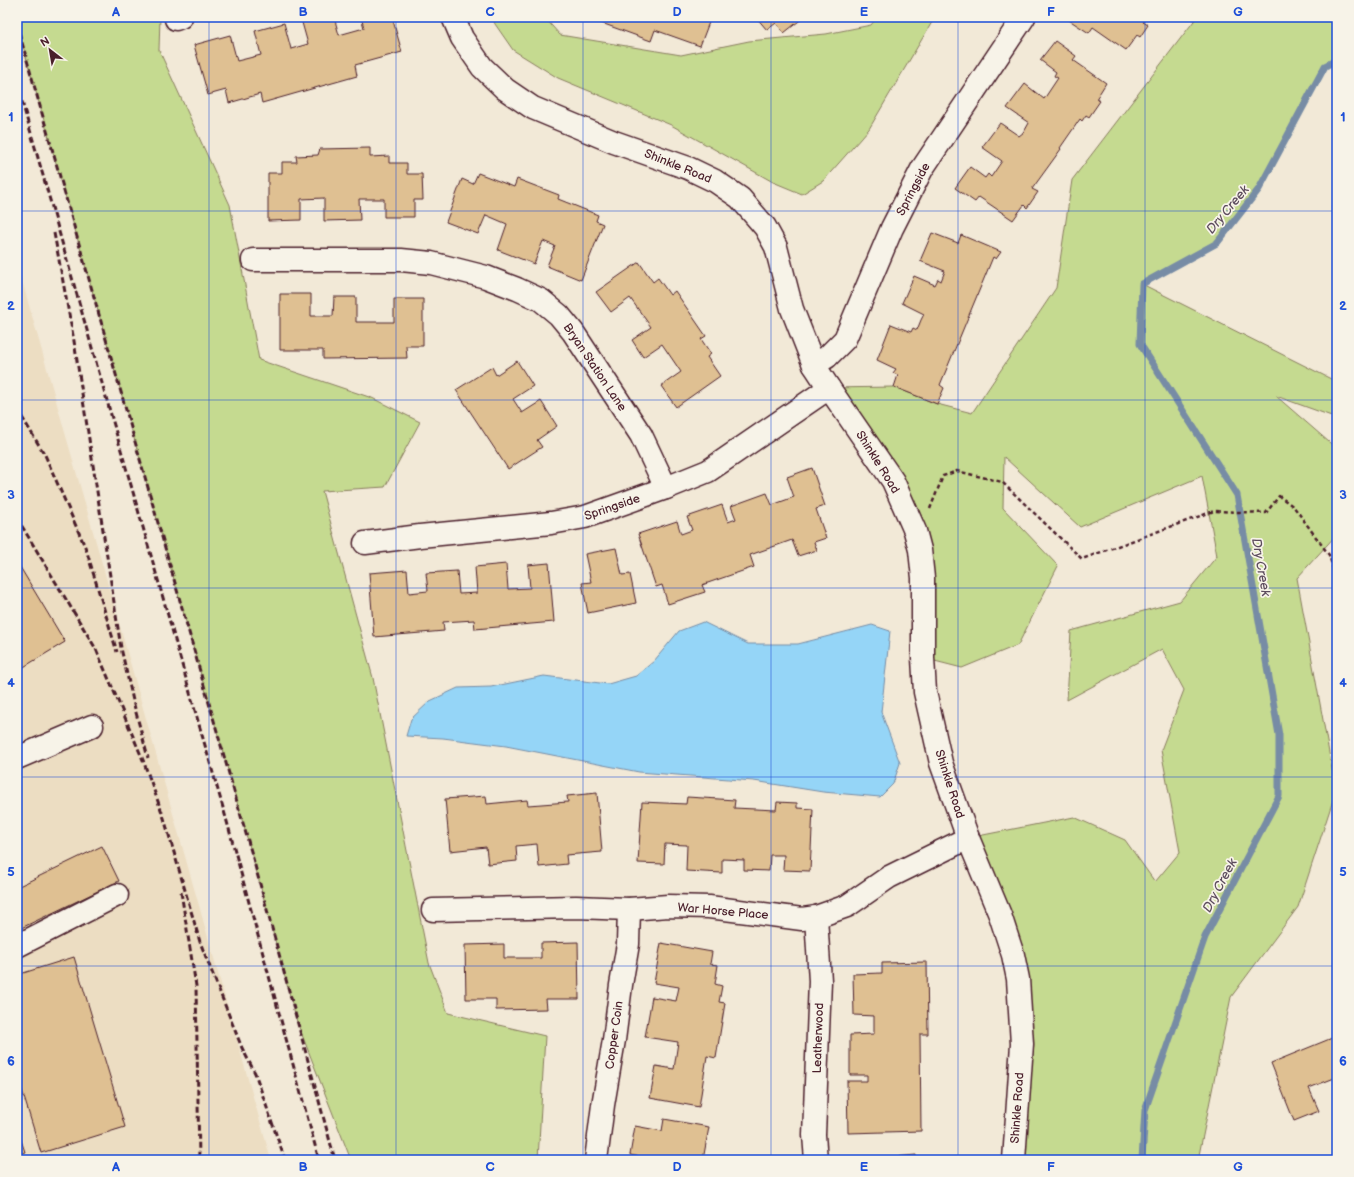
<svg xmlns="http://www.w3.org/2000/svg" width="1354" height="1177" viewBox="0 0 1354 1177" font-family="'Balsamiq Sans',sans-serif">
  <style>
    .built { fill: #ecddc2 }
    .green { fill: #c5da90; stroke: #887c5e }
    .water { fill: #95d5f7; stroke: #778ca5 }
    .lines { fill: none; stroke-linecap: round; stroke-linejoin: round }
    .stream { stroke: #778ca5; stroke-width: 7 }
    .building { fill: #dfc092; stroke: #4a1f2b }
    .minor-casing { stroke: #4a1f2b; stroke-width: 25 }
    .path { stroke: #4a1f2b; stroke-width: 2.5; stroke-dasharray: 4 3; stroke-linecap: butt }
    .minor { stroke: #f7f3e8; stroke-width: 22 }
    .rail { stroke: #4a1f2b; stroke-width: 3; stroke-dasharray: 6 3; stroke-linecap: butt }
    .grid { fill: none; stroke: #1d4ed8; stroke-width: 1; stroke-opacity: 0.55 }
    .labels { text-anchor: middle; stroke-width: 3.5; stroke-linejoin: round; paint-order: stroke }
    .street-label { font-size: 12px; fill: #4a1f2b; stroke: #f7f3e8 }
    .water-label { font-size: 13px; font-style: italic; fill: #5d4c5e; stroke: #f7f3e8 }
    .neatline { fill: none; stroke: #1d4ed8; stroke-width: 1.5 }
    .grid-label { font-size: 13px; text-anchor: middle; font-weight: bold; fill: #1d4ed8 }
  </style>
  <rect width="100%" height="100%" fill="#f2e9d7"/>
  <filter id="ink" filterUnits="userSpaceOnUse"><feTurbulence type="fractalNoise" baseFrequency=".025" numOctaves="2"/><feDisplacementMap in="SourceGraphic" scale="8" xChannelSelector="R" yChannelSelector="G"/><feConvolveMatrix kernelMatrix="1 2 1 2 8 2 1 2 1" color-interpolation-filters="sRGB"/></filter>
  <g filter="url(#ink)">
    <!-- built -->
    <path class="built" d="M17 263 271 1160H17Z"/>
    <!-- green -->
    <g class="green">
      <path d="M17 17H160L159 50 230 205 259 360 372 398 420 422 385 487 322 491 373 678 429 963 448 1013 545 1036 538 1160H351L297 1022 254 862 17 25Z"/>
      <path d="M492 17H544L560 35 681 55 749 41 826 34 871 25 877 17H935L869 129 823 181 802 194 773 182 671 125 558 78 513 50 495 24Z"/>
      <path d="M1197 17H1337V60L1324 66 1259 189 1217 243 1142 284 1337 382V418L1276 396 1337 449V534L1297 578 1336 791 1298 907 1231 997 1198 1160H1014L1018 979 968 838 1074 817 1125 840 1155 882 1180 852 1161 750 1184 690 1162 649 1067 700 1071 631 1180 601 1217 556 1202 476 1080 527 1004 457 1003 508 1058 566 1018 645 962 668 923 658 920 550 829 388 894 387 937 404 972 413 1056 288 1072 180Z"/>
    </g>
    <!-- water -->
    <path class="water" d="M703 622 748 644H798L872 625 890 631 881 712 900 763 893 784 880 797 823 792 754 781 639 772 506 746 443 738 406 736 411 719 430 701 458 688 491 687 544 676 608 684 636 676 654 661 679 631Z"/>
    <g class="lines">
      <!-- stream -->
      <path class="stream" d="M1142 1160 1145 1110 1205 937 1279 796V735L1237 495 1140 344 1142 284 1217 243 1259 189 1325 66 1337 60"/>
    </g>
    <!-- building -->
    <g class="building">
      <path d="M307 17H334L339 35 364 28 361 17H392L402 52 355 65 357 76 262 103 260 94 229 103 226 90 208 95 194 45 230 35 237 61 261 55 255 31 284 23 291 49 308 44 301 19Z"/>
      <path d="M585 17H711L700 46 655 30 651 41Z"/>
      <path d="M756 17H804L784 33 776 23 767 30Z"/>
      <path d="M1071 17H1146L1143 22 1148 25 1140 37 1137 35 1126 50 1093 27 1089 33 1069 20Z"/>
      <path d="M1055 41 1076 56 1073 60 1106 83 1096 99 1100 101 1089 117 1086 115 1082 121 1080 119 1060 148 1061 149 1032 189 1038 192 1027 208 1024 205 1013 220 979 197 975 202 955 188 970 167 985 178 988 174 991 177 1002 161 982 147 1000 123 1019 136 1024 132 1029 123 1007 108 1025 84 1044 99 1058 78 1054 76 1056 72 1040 60Z"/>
      <path d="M370 148V157L389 156V163H407V174H422L423 200H414V217H384V199H359L360 220 324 221V198L301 199V220L268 221V173H282V162H297L296 156 318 155 320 149Z"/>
      <path d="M478 173 514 187 517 179 559 195 558 199 598 215 596 221 603 224 581 280 547 266 555 246 543 241 534 264 498 250 507 224 486 215 478 234 446 222 462 179 473 184Z"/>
      <path d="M1337 198V211L1332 208Z"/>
      <path d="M932 233 958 243 961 235 1001 252 996 259 993 257 940 385 944 388 937 404 894 387 898 375 893 373 896 369 877 360 891 324 911 332 913 328 917 330 921 320 924 314 902 303 914 276 935 285 938 279 941 281 945 271 920 261Z"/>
      <path d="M639 262 653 282 658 278 670 295 675 291 706 336 701 339 711 354 707 357 720 376 676 407 661 386 681 372 662 344 643 357 632 340 651 327 630 298 611 312 596 292Z"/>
      <path d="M280 294H311V316H333L334 297H356V322H394V299H423V346H406L407 358 323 359V350H280Z"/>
      <path d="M517 361 533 386 513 399 522 413 541 401 557 426 537 440 542 447 508 469 456 390 492 367 496 375Z"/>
      <path d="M812 468 825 506 816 509 826 538 814 542 817 550 798 556 792 540 750 555 754 567 702 585 705 592 668 604 662 585 656 587 638 534 677 521 681 534 692 530 687 517 722 505 728 522 736 519 731 506 767 493 772 505 794 497 787 477Z"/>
      <path d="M616 548 622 575 630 574 636 603 588 613 582 583 591 582 585 554Z"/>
      <path d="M17 562 65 642 17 671Z"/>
      <path d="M549 563 554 622 475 629 474 620 443 622 444 631 374 637 369 573 407 570 409 593 428 591 426 573 457 571 459 594 477 593 475 567 506 564 508 589 530 588 528 565Z"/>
      <path d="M597 793 602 852 566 855 567 864 539 867 537 844 516 846 517 861 488 864 486 847 450 851 445 799 486 796 487 804 527 800 528 805 568 802 567 796Z"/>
      <path d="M687 797 735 800 734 808 776 810 777 802 797 803V808L813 809 810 871 783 870 784 855H770L769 871 744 870V860L722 859V873L686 871 687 845 665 844 664 864 638 863 642 802 686 804Z"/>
      <path d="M102 846 119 881 17 930V887Z"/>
      <path d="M578 942 579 999H546L547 1009 496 1010V999H466L465 945 504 944V958H541V943Z"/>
      <path d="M661 943 712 952 710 964 718 965 715 984 722 986 719 1002 725 1003 716 1058 707 1056 699 1107 650 1098 656 1066 674 1069 678 1042 645 1037 652 997 676 1001 679 987 654 983Z"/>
      <path d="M74 957 125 1127 41 1153 17 1074V975Z"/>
      <path d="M927 962 928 1034H920L921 1131 848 1133 847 1081H867V1075H850V1035L874 1034V1016L854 1015 853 974 882 973V963Z"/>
      <path d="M1337 1036V1077L1309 1088 1319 1111 1294 1121 1271 1063Z"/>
      <path d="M664 1119 709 1127 703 1160H657L630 1155 635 1126 662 1131Z"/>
      <path d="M17 1128 25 1152 17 1155Z"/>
      <path d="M916 1155V1160H874L873 1159Z"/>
    </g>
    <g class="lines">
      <defs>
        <g id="minor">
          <path d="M453 17 462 38 482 67 505 89 533 108 614 142 688 168 715 181 740 198 765 227 776 247 792 309 814 365 829 388 893 481 915 531 920 550 923 578V658L925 692 941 763 968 838 1000 915 1013 955 1018 979 1022 1044 1014 1160"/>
          <path d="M176 19 181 17"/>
          <path d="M253 260H401L431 263 486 277 517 289 541 300 559 315 573 332 641 435 666 488"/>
          <path d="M814 365 827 357 845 339 892 228 922 169 1024 17"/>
          <path d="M365 543 420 536 551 523 585 517 666 488 708 471 829 388"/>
          <path d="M17 758 92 726"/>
          <path d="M433 910 576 907 629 909 668 906 709 907 802 919 816 917 847 906 889 877 968 838"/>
          <path d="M17 946 117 895"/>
          <path d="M596 1160 603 1105 614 1040 621 985 628 944 629 909"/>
          <path d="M816 1160 814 1135 820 981 816 917"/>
        </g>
      </defs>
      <!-- minor casing -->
      <use href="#minor" class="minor-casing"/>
      <!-- path -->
      <path class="path" d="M930 509 943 476 957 471 1002 482 1082 559 1214 511 1266 513 1279 496 1294 507 1329 555 1337 581"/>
      <!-- minor -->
      <use href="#minor" class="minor"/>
      <!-- rail -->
      <g class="rail">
        <path d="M17 25 254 862 335 1160"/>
        <path d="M17 84 202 735 226 818 319 1160"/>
        <path d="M54 233 74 341 121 648 134 705 148 758"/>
        <path d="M17 409 45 455 86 549 117 652"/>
        <path d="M17 518 96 649 143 760 164 818 200 942 242 1048 255 1073 285 1160"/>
        <path d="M181 892 196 986 199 1160"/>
      </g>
    </g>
  </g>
  <!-- grid -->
  <path class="grid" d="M209 17V1160M396 17V1160M583 17V1160M771 17V1160M958 17V1160M1145 17V1160M17 211H1337M17 400H1337M17 588H1337M17 777H1337M17 966H1337"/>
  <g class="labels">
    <!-- street labels -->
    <g class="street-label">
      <text transform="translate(678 166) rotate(22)" y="4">Shinkle Road</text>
      <text transform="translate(913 189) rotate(-62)" y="4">Springside</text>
      <text transform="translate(595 367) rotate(56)" y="4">Bryan Station Lane</text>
      <text transform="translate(878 462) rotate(58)" y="4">Shinkle Road</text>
      <text transform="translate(612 507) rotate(-19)" y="4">Springside</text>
      <text transform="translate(950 784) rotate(72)" y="4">Shinkle Road</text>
      <text transform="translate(723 911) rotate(5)" y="4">War Horse Place</text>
      <text transform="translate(614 1035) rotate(-82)" y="4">Copper Coin</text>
      <text transform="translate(818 1038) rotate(-88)" y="4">Leatherwood</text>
      <text transform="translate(1017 1108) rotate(-86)" y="4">Shinkle Road</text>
    </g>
    <!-- water labels -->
    <g class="water-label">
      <text transform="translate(1227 209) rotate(-50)" y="5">Dry Creek</text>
      <text transform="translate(1262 567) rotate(80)" y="5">Dry Creek</text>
      <text transform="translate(1219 885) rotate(-62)" y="5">Dry Creek</text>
    </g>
  </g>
  <!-- margin -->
  <rect width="1354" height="1177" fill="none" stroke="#f7f3e8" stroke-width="44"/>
  <!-- north arrow -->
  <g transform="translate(50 50) rotate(329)" stroke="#f7f3e8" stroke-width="3" paint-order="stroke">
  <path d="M0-3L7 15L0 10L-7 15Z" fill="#4a1f2b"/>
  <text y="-6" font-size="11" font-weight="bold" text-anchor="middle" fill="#4a1f2b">N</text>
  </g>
  <rect x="22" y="22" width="1310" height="1133" class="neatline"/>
  <g class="grid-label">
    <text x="116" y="16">A</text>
    <text x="303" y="16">B</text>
    <text x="490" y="16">C</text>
    <text x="677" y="16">D</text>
    <text x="864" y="16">E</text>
    <text x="1051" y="16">F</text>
    <text x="1238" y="16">G</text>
    <text x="11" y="121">1</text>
    <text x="1343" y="121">1</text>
    <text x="11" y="310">2</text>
    <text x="1343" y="310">2</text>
    <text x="11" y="499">3</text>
    <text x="1343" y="499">3</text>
    <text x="11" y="687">4</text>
    <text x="1343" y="687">4</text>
    <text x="11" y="876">5</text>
    <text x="1343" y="876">5</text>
    <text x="11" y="1065">6</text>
    <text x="1343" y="1065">6</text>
    <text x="116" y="1171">A</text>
    <text x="303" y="1171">B</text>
    <text x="490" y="1171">C</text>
    <text x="677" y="1171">D</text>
    <text x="864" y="1171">E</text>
    <text x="1051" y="1171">F</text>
    <text x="1238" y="1171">G</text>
  </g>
</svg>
